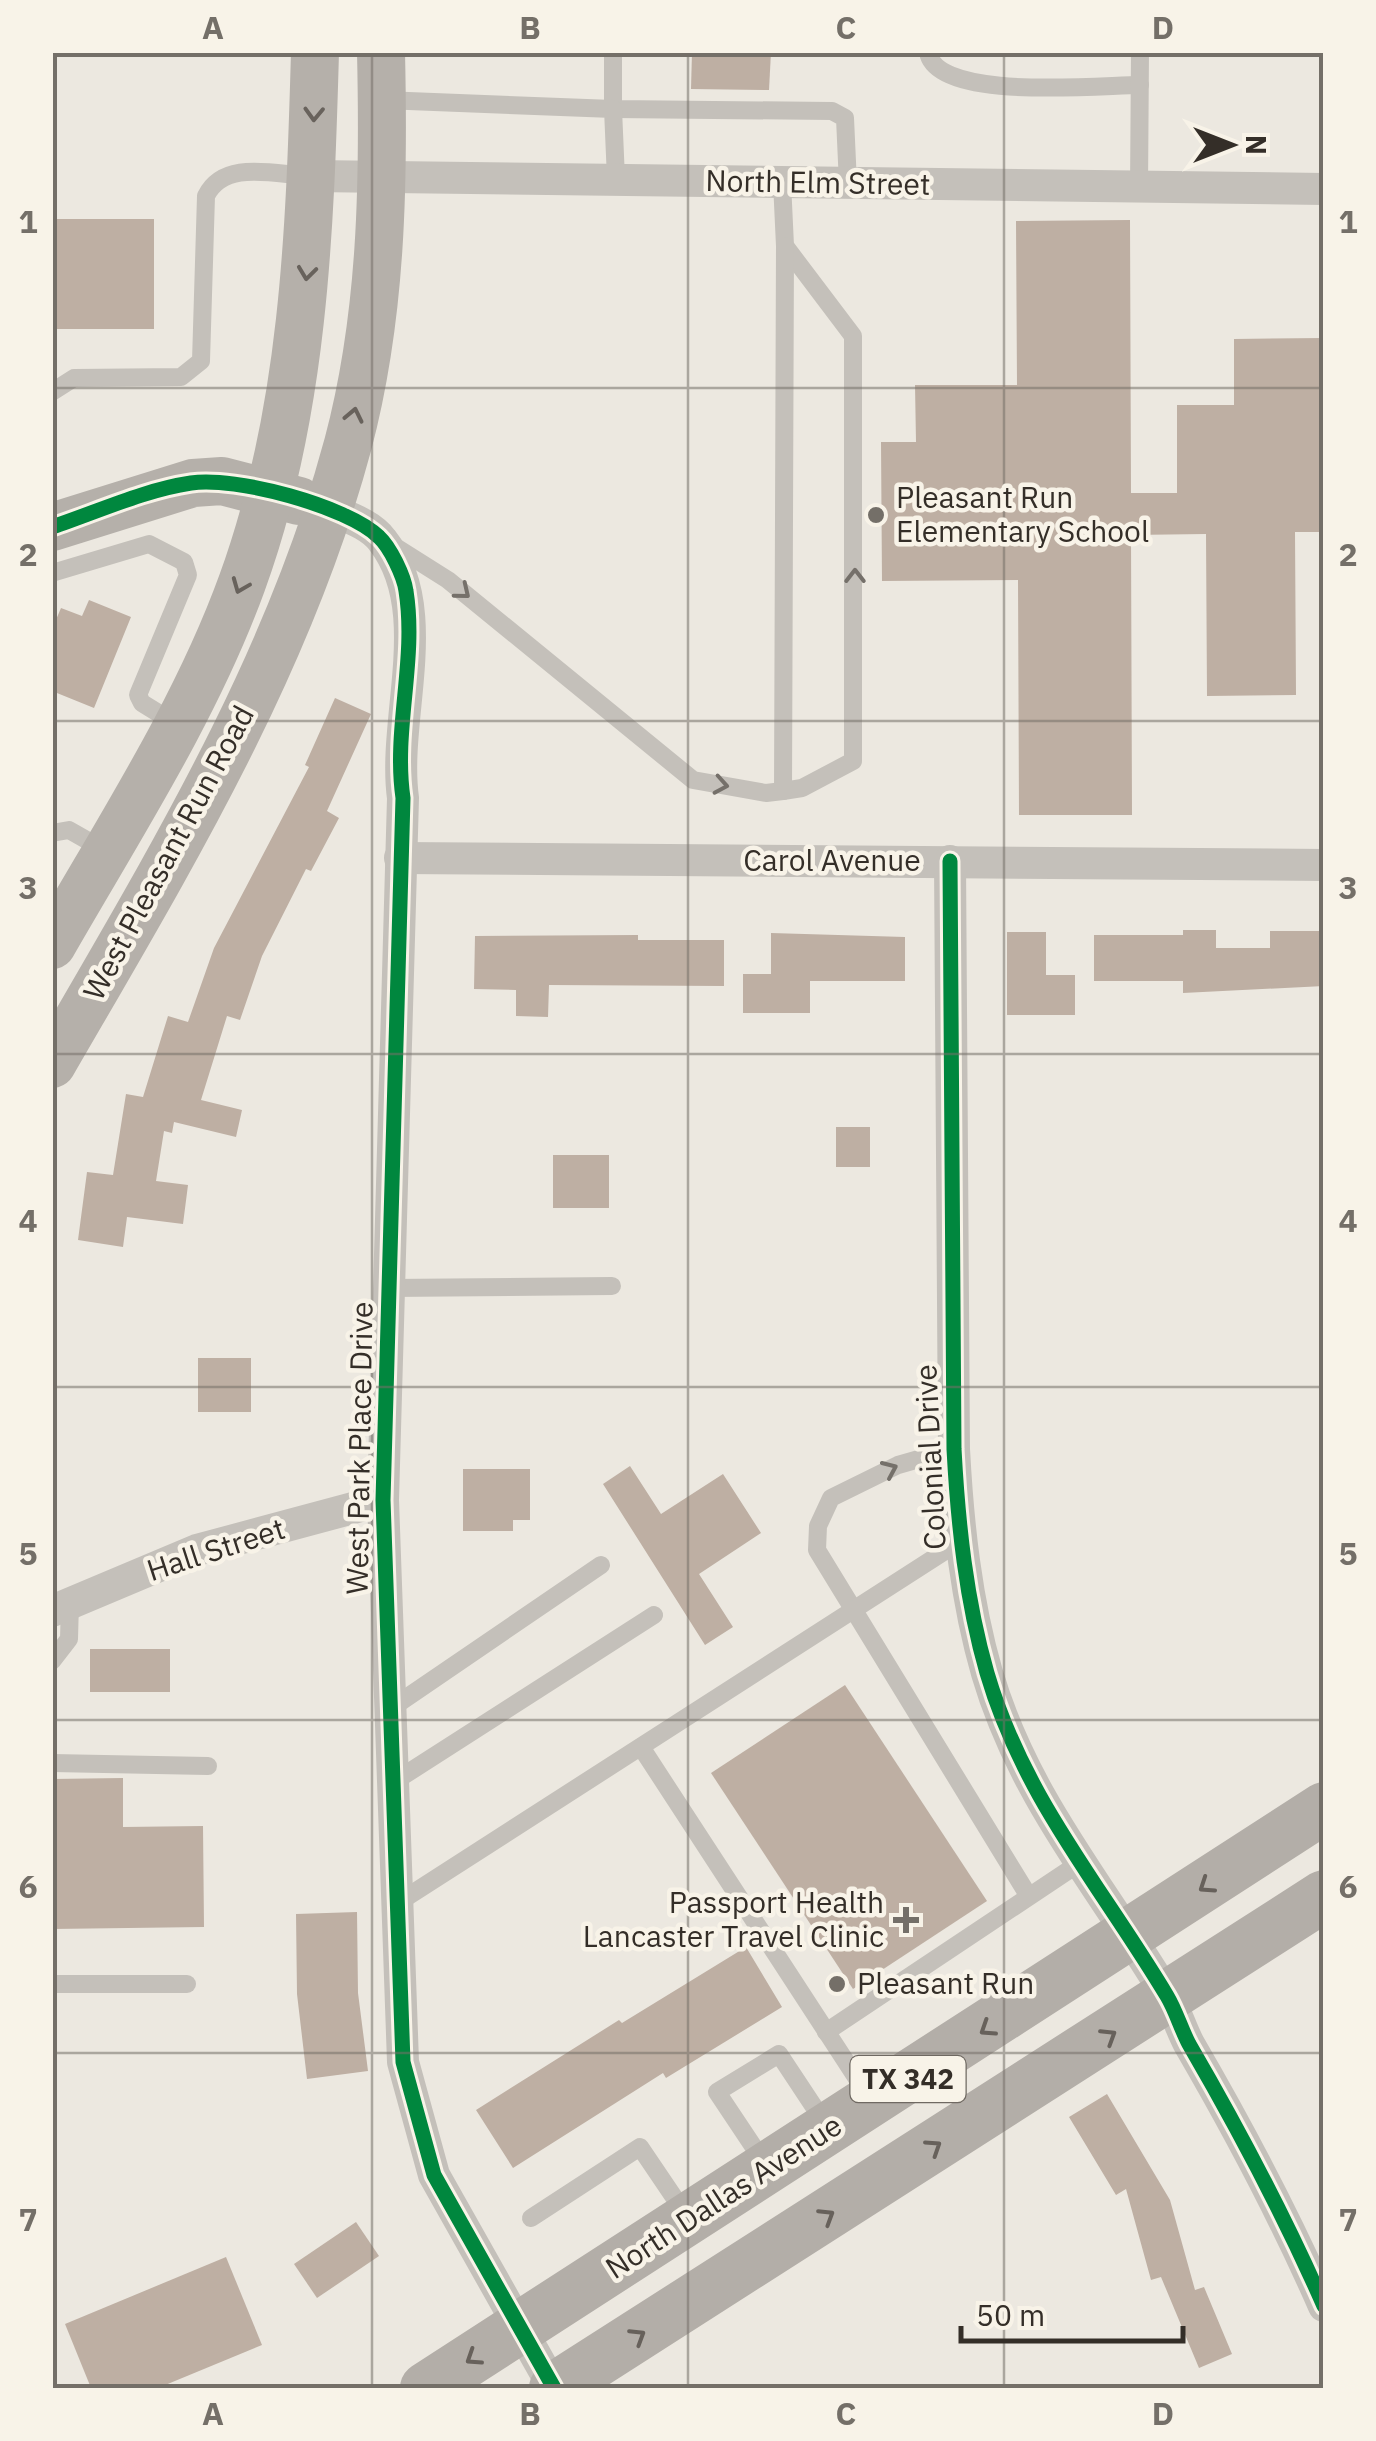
<svg xmlns="http://www.w3.org/2000/svg" width="1376" height="2441" viewBox="0 0 1376 2441" font-family="'IBM Plex Sans',sans-serif">
  <style>
    .building { fill: #beafa3 }
    .lines { fill: none; stroke-linecap: round; stroke-linejoin: round }
    .lane { stroke: #c4c0ba; stroke-width: 18 }
    .street { stroke: #c4c0ba; stroke-width: 32 }
    .secondary { stroke: #b5b0aa; stroke-width: 48 }
    .primary { stroke: #b3aea8; stroke-width: 52 }
    .cycleway-casing { stroke: #f8f3e8; stroke-width: 21 }
    .cycleway { stroke: #00873e; stroke-width: 15 }
    .oneway { stroke: #68625c }
    .oneway2 { stroke: #75706a }
    .oneway3 { stroke: #67615b }
    .grid { fill: none; stroke: #746f68; stroke-width: 2.5; stroke-opacity: 0.55 }
    .poi-dot { fill: #746f68; stroke: #f8f3e8; stroke-width: 4 }
    .labels { text-anchor: middle; stroke-width: 9; stroke-linejoin: round; paint-order: stroke }
    .shield { fill: #f8f3e8; stroke: #6f6962; stroke-width: 2.5 }
    .shield-label { font-size: 28px; font-weight: bold; fill: #342e28 }
    .street-label { font-size: 30px; fill: #342e28; stroke: #f8f3e8 }
    .poi-label { font-size: 30px; fill: #342e28; stroke: #f8f3e8; text-anchor: start }
    .neatline { fill: none; stroke: #746f68; stroke-width: 4 }
    .grid-label { font-size: 32px; text-anchor: middle; font-weight: bold; fill: #746f68 }
  </style>
  <rect width="100%" height="100%" fill="#ece8e0"/>
  <!-- building -->
  <g class="building">
    <path d="M692 52H771L769 90 691 89Z"/>
    <rect x="52" y="219" width="102" height="110"/>
    <path d="M1130 220 1131 493H1177V405H1234V339L1324 338V532H1295L1296 695 1207 696 1206 534 1131 535 1132 815H1019L1018 580 882 581 881 442H916L915 385H1017L1016 221Z"/>
    <path d="M89 600 131 617 94 708 52 691V629L61 608 82 616Z"/>
    <path d="M335 698 371 714 327 811 339 818 311 871 306 869 262 956 240 1020 227 1016 201 1100 242 1110 236 1137 174 1122 172 1133 164 1131 156 1181 188 1185 183 1224 127 1217 123 1247 78 1240 87 1172 113 1175 126 1094 143 1097 168 1016 188 1022 214 948 309 767 305 765Z"/>
    <path d="M1183 930H1216V948H1270V931H1324V986L1183 993V981H1094V935H1183Z"/>
    <path d="M1007 932H1046V975H1075V1015H1007Z"/>
    <path d="M771 933 905 937V981H810V1013H743V974H771Z"/>
    <path d="M638 935V940H724V986L549 985 548 1017 516 1016V990L474 989 475 936Z"/>
    <rect x="836" y="1127" width="34" height="40"/>
    <rect x="553" y="1155" width="56" height="53"/>
    <rect x="198" y="1358" width="53" height="54"/>
    <path d="M630 1466 661 1514 723 1474 761 1533 699 1574 733 1627 705 1645 603 1484Z"/>
    <path d="M463 1469H530V1520H513V1531H463Z"/>
    <rect x="90" y="1649" width="80" height="43"/>
    <path d="M845 1685 987 1901 853 1989 711 1773Z"/>
    <path d="M123 1778V1827L203 1826 204 1927 52 1929V1779Z"/>
    <path d="M357 1912 358 1993 368 2071 307 2079 297 1994 296 1914Z"/>
    <path d="M746 1947 782 2007 666 2078 663 2073 513 2168 476 2110 619 2020 622 2023Z"/>
    <path d="M1107 2094 1170 2200 1195 2290 1204 2287 1232 2354 1199 2368 1161 2277 1151 2280 1126 2189 1116 2195 1069 2117Z"/>
    <path d="M356 2222 379 2256 317 2298 294 2264Z"/>
    <path d="M226 2257 262 2345 158 2388H91L65 2324Z"/>
  </g>
  <g class="lines">
    <!-- lane -->
    <g class="lane">
      <path d="M613 52V109L832 111 845 118 848 184"/>
      <path d="M928 52C936 102 1100 85 1140 85"/>
      <path d="M383 100 613 109 616 179"/>
      <path d="M1139 189 1140 52"/>
      <path d="M52 392 74 378 181 377 201 361 206 196C224 160 272 174 308 176"/>
      <path d="M391 544 448 580 693 780 766 793 783 791 802 788 853 761V336L785 246 782 182"/>
      <path d="M52 573 149 544 184 562 188 575 138 695 142 703 176 724"/>
      <path d="M783 791 785 246"/>
      <path d="M52 833 69 830 106 851"/>
      <path d="M389 1288 612 1286"/>
      <path d="M954 1449 898 1465 831 1498 818 1526 817 1550 1028 1895"/>
      <path d="M52 1661 69 1639 70 1602"/>
      <path d="M390 1709 601 1565"/>
      <path d="M641 1747 869 2097"/>
      <path d="M52 1763 208 1766"/>
      <path d="M392 1783 654 1615"/>
      <path d="M396 1904 959 1542"/>
      <path d="M52 1984H187"/>
      <path d="M826 2032 1078 1864"/>
      <path d="M765 2164 717 2092 779 2054 826 2125"/>
      <path d="M531 2218 640 2147 686 2215"/>
    </g>
    <!-- street -->
    <g class="street">
      <path d="M312 176 1324 189"/>
      <path d="M329 509C347 517 370 524 382 540 437 610 392 717 403 798L383 1500 403 2062 434 2175 554 2388"/>
      <path d="M400 858 1324 865"/>
      <path d="M950 861 954 1449C958 1524 966 1600 987 1673 1024 1799 1102 1887 1167 1996 1176 2011 1181 2029 1189 2044 1239 2130 1284 2215 1324 2306"/>
      <path d="M52 1611 197 1550 383 1500"/>
    </g>
    <!-- secondary -->
    <g class="secondary">
      <path d="M52 527 193 483 222 481 299 501"/>
      <path d="M52 945C119 828 196 710 242 583 304 413 310 231 315 52"/>
      <path d="M52 1064C167 865 288 668 348 444 382 316 384 183 381 52"/>
    </g>
    <!-- primary -->
    <g class="primary">
      <path d="M426 2388 1324 1808"/>
      <path d="M555 2388 1324 1896"/>
    </g>
    <defs>
      <g id="cycleway">
        <path d="M52 527C97 512 144 490 191 483 235 476 347 506 379 537 390 547 404 576 406 591 417 660 393 729 403 798L383 1500 403 2062 434 2175 554 2388"/>
        <path d="M950 861 954 1449C958 1524 966 1600 987 1673 1024 1799 1102 1887 1167 1996 1176 2011 1181 2029 1189 2044 1239 2130 1284 2215 1324 2306"/>
      </g>
    </defs>
    <!-- cycleway casing -->
    <use href="#cycleway" class="cycleway-casing"/>
    <!-- cycleway -->
    <use href="#cycleway" class="cycleway"/>
  </g>
  <!-- one-way arrows -->
  <defs><path id="oneway-chevron" d="M-2-3.5L2.5 0L-2 3.5" fill="none" stroke-width="1.6" stroke-linecap="round" stroke-linejoin="round" transform="scale(2.5)"/></defs>
  <g class="oneway">
    <use href="#oneway-chevron" transform="translate(314 114) rotate(92)"/>
    <use href="#oneway-chevron" transform="translate(307 273) rotate(97)"/>
    <use href="#oneway-chevron" transform="translate(354 415) rotate(-78)"/>
    <use href="#oneway-chevron" transform="translate(240 586) rotate(112)"/>
  </g>
  <g class="oneway2">
    <use href="#oneway-chevron" transform="translate(855 576) rotate(-90)"/>
    <use href="#oneway-chevron" transform="translate(463 592) rotate(39)"/>
    <use href="#oneway-chevron" transform="translate(721 785) rotate(10)"/>
    <use href="#oneway-chevron" transform="translate(890 1469) rotate(-24)"/>
  </g>
  <g class="oneway3">
    <use href="#oneway-chevron" transform="translate(1206 1886) rotate(146)"/>
    <use href="#oneway-chevron" transform="translate(987 2029) rotate(147)"/>
    <use href="#oneway-chevron" transform="translate(1109 2036) rotate(-32)"/>
    <use href="#oneway-chevron" transform="translate(934 2147) rotate(-33)"/>
    <use href="#oneway-chevron" transform="translate(827 2216) rotate(-32)"/>
    <use href="#oneway-chevron" transform="translate(638 2336) rotate(-32)"/>
    <use href="#oneway-chevron" transform="translate(473 2358) rotate(147)"/>
  </g>
  <!-- grid -->
  <path class="grid" d="M372 52V2388M688 52V2388M1004 52V2388M52 388H1324M52 721H1324M52 1054H1324M52 1387H1324M52 1720H1324M52 2053H1324"/>
  <!-- markers -->
  <g class="poi-dot">
    <circle cx="876" cy="515" r="10"/>
    <path d="M901 1905h10v10h10v10h-10v10h-10v-10h-10v-10h10z"/>
    <circle cx="837" cy="1984" r="10"/>
  </g>
  <g class="labels">
    <!-- shield labels -->
    <rect class="shield" x="850.5" y="2056" width="115" height="46" rx="8"/>
    <g class="shield-label">
      <text x="908" y="2089">TX 342</text>
    </g>
    <!-- street labels -->
    <g class="street-label">
      <text transform="translate(818 183) rotate(1)" y="10">North Elm Street</text>
      <text transform="translate(169 853) rotate(-62)" y="10">West Pleasant Run Road</text>
      <text x="832" y="871">Carol Avenue</text>
      <text transform="translate(360 1448) rotate(-89)" y="10">West Park Place Drive</text>
      <text transform="translate(931 1457) rotate(-93)" y="10">Colonial Drive</text>
      <text transform="translate(216 1550) rotate(-18)" y="10">Hall Street</text>
      <text transform="translate(724 2197) rotate(-33)" y="10">North Dallas Avenue</text>
    </g>
    <!-- poi labels -->
    <g class="poi-label">
      <text x="896" y="508">Pleasant Run<tspan x="896" dy="34">Elementary School</tspan></text>
      <text x="884" y="1913" text-anchor="end">Passport Health<tspan x="884" dy="34">Lancaster Travel Clinic</tspan></text>
      <text x="857" y="1994">Pleasant Run</text>
    </g>
  </g>
  <!-- border -->
  <rect width="1376" height="2441" fill="none" stroke="#f8f3e8" stroke-width="110"/>
  <!-- north arrow -->
  <g transform="translate(1231 145) rotate(90)" stroke="#f8f3e8" stroke-width="8" paint-order="stroke">
  <path d="M0-8L18 38L0 25L-18 38Z" fill="#342e28"/>
  <text y="-15" font-size="28" font-weight="bold" text-anchor="middle" fill="#342e28">N</text>
  </g>
  <!-- scale -->
  <path d="M961 2326v15h222v-15" fill="none" stroke="#342e28" stroke-width="5"/>
  <text x="976" y="2326" font-size="30" fill="#342e28" stroke="#f8f3e8" stroke-width="8" paint-order="stroke">50 m</text>
  <rect x="55" y="55" width="1266" height="2331" class="neatline"/>
  <g class="grid-label">
    <text x="213" y="39">A</text>
    <text x="530" y="39">B</text>
    <text x="846" y="39">C</text>
    <text x="1163" y="39">D</text>
    <text x="28" y="233">1</text>
    <text x="1348" y="233">1</text>
    <text x="28" y="566">2</text>
    <text x="1348" y="566">2</text>
    <text x="28" y="899">3</text>
    <text x="1348" y="899">3</text>
    <text x="28" y="1232">4</text>
    <text x="1348" y="1232">4</text>
    <text x="28" y="1565">5</text>
    <text x="1348" y="1565">5</text>
    <text x="28" y="1898">6</text>
    <text x="1348" y="1898">6</text>
    <text x="28" y="2231">7</text>
    <text x="1348" y="2231">7</text>
    <text x="213" y="2425">A</text>
    <text x="530" y="2425">B</text>
    <text x="846" y="2425">C</text>
    <text x="1163" y="2425">D</text>
  </g>
</svg>
